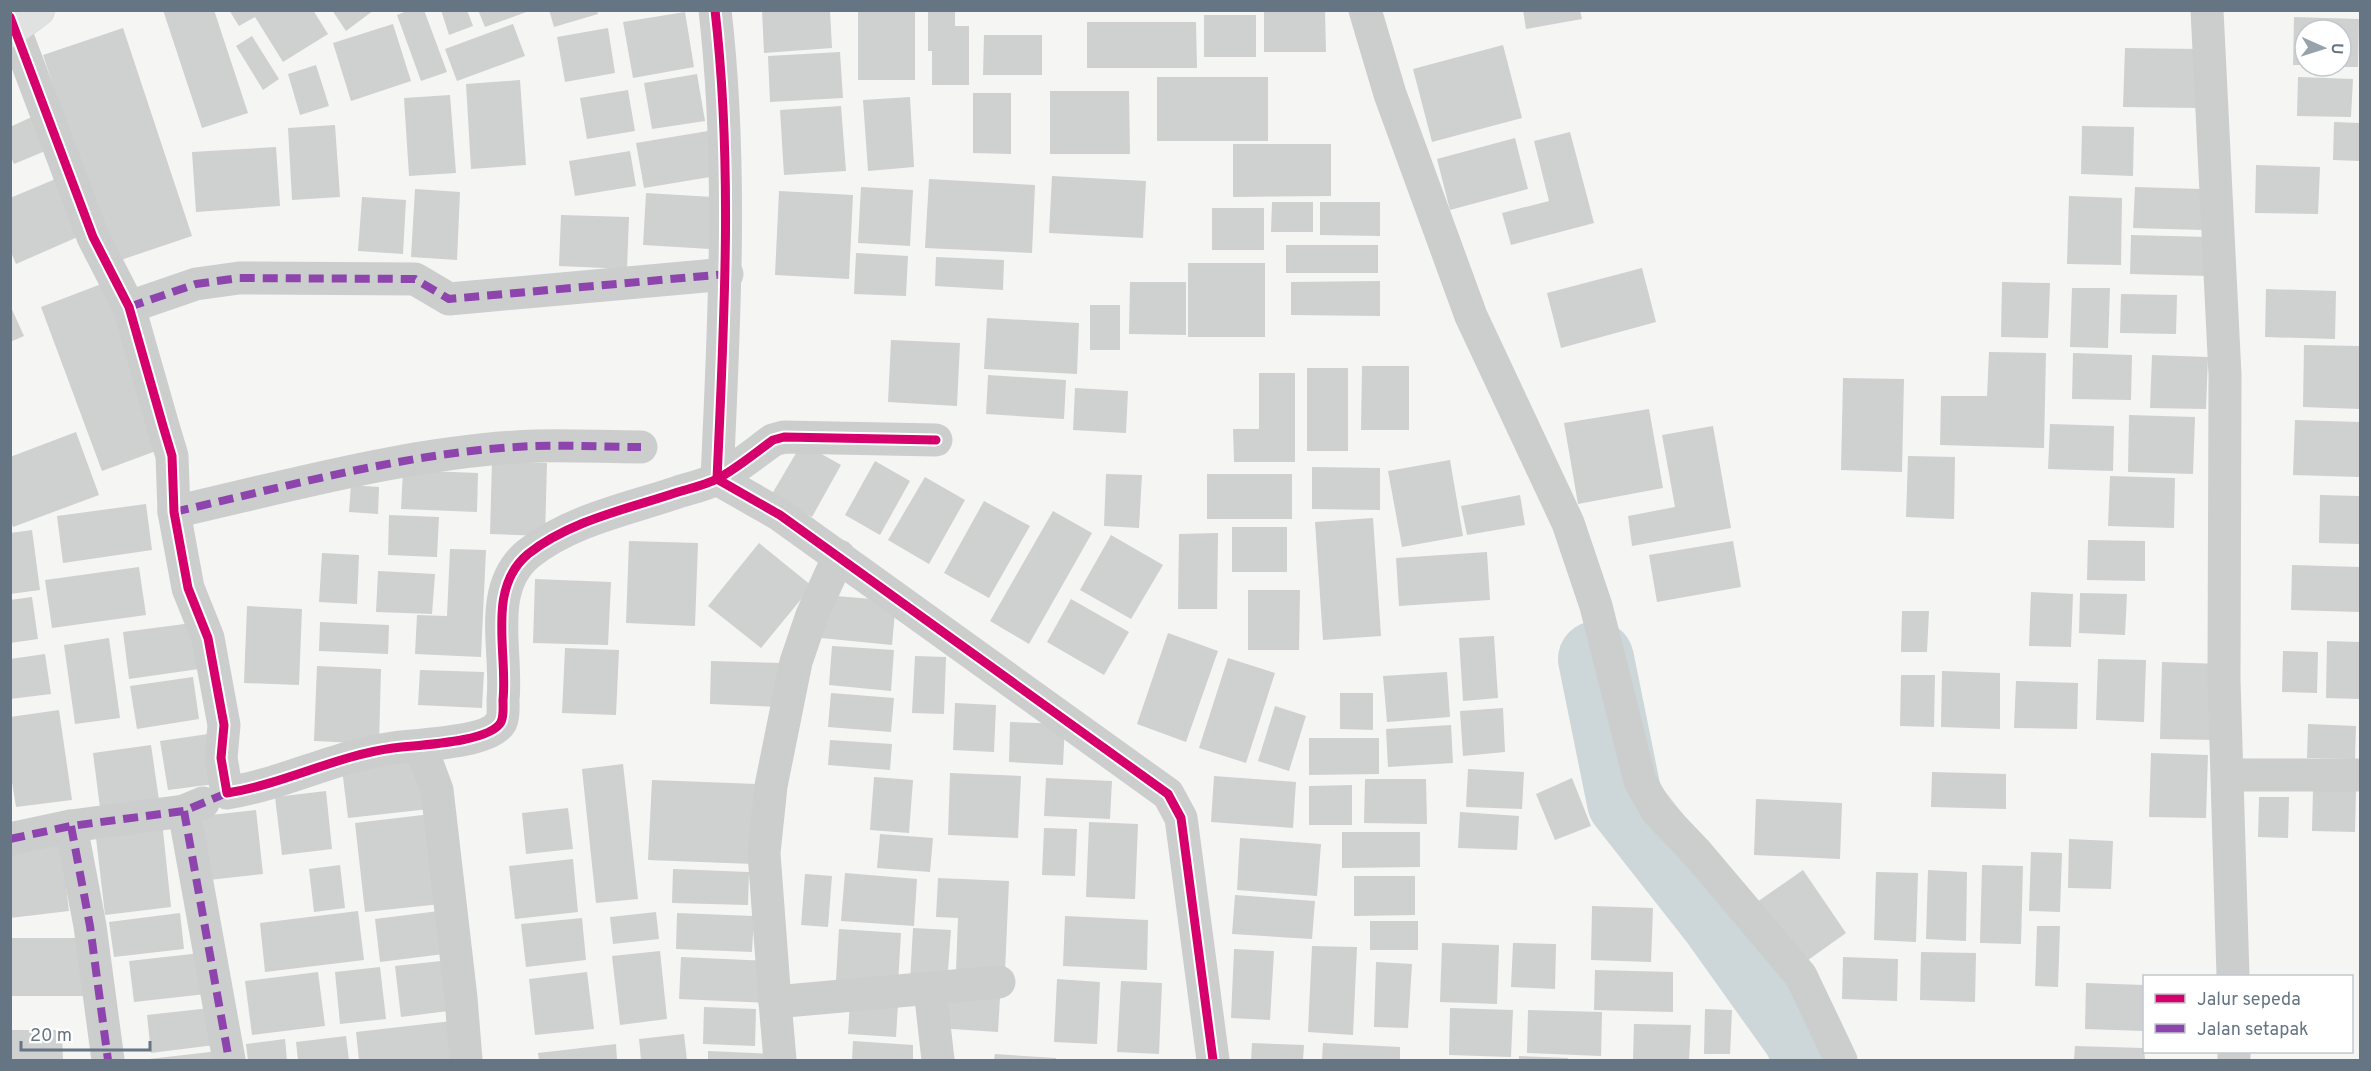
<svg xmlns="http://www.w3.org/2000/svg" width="2371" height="1071" viewBox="0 0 2371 1071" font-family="Overpass,sans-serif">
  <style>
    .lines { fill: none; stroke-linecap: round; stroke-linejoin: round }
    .river { stroke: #cdd6d8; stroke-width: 76 }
    .building { fill: #cfd0d0 }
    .highway-casing { stroke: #d1d2d2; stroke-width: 34 }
    .street { stroke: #cccece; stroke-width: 33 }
    .highway { stroke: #e0e1e1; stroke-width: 33 }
    .quiet { stroke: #8e44ad; stroke-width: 8; stroke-dasharray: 15 8; stroke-linecap: butt }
    .cycleway-casing { stroke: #fff; stroke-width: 13 }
    .cycleway { stroke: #d6006c; stroke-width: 9 }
  </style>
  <rect width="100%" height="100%" fill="#f5f5f3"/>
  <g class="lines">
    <!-- river -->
    <path class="river" d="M1596 659 1625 802 1717 919 1802 1038 1810 1060"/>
  </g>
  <!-- building -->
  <g class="building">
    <path d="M163 10H214L248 113 202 128Z"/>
    <path d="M229 10H313L328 34 283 62 255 17 239 26Z"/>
    <path d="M332 10H374L346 31Z"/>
    <path d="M409 10H424L447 72 421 81 397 15Z"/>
    <path d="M441 10H467L473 26 449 35Z"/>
    <path d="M478 10H529V11L485 27Z"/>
    <path d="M549 10H597L598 14 554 27Z"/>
    <path d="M762 10H830L832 48 764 53Z"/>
    <rect x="858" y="10" width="57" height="70"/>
    <path d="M928 10H955V26H969V85H932V51H928Z"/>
    <path d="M1264 10H1325L1326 52H1264Z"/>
    <path d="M1523 10H1580L1582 19 1526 29Z"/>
    <path d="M685 12 694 67 633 78 623 22Z"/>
    <rect x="1204" y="15" width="52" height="42"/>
    <path d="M2294 17 2359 19 2358 67H2341V30H2305V65H2293Z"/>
    <path d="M1087 22H1196L1197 68H1087Z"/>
    <path d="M393 24 411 81 351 101 333 43Z"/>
    <path d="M513 24 525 56 457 81 445 49Z"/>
    <path d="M123 28 192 236 112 263 43 55Z"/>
    <path d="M608 28 615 73 565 82 557 37Z"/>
    <path d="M984 35H1042V75H983Z"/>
    <path d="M252 36 279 79 263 90 236 46Z"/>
    <path d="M1503 45 1522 118 1432 142 1413 69Z"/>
    <path d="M2125 48 2199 49 2197 108 2123 107Z"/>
    <path d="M840 52 843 98 770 102 768 56Z"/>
    <path d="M316 65 329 106 300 115 288 74Z"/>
    <path d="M697 74 705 121 652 129 644 83Z"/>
    <rect x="1157" y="77" width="111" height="64"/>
    <path d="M2298 77 2353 79 2351 117 2297 116Z"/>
    <path d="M520 80 526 165 471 169 466 84Z"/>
    <path d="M628 90 635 131 587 139 580 98Z"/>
    <path d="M1050 91H1129L1130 154H1050Z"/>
    <path d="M973 93H1011V154L973 153Z"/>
    <path d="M450 95 456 173 409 176 404 98Z"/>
    <path d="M910 97 914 167 868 171 863 100Z"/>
    <path d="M841 106 846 171 784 175 780 110Z"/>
    <path d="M36 115 50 149 14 164 10 155V127Z"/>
    <path d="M2334 122 2360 123V161L2333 160Z"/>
    <path d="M335 125 340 197 292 200 288 128Z"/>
    <path d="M2082 126 2134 127 2133 176 2081 174Z"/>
    <path d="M708 131 716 176 644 188 636 143Z"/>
    <path d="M1570 132 1594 223 1511 245 1502 213 1549 201 1534 141Z"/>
    <path d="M1515 138 1528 189 1450 210 1437 159Z"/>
    <path d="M1233 144H1331V196L1233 197Z"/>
    <path d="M276 147 280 206 196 212 192 152Z"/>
    <path d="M630 151 636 186 575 196 569 161Z"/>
    <path d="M2256 165 2320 167 2318 214 2255 213Z"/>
    <path d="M65 175 89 232 16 264 10 250V198Z"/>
    <path d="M1052 176 1146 181 1143 238 1049 233Z"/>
    <path d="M929 179 1035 185 1032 253 925 248Z"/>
    <path d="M861 187 913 190 910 246 858 243Z"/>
    <path d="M2135 187 2202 189V230L2133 228Z"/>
    <path d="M415 189 460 192 457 260 411 257Z"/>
    <path d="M779 191 853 195 849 279 775 275Z"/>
    <path d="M646 193 713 197 710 249 643 245Z"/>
    <path d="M2069 196 2122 198 2121 265 2067 264Z"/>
    <path d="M362 197 406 200 403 254 358 251Z"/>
    <path d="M1272 202H1313V232H1271Z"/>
    <path d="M1320 202H1380V236L1320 235Z"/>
    <rect x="1212" y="208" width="52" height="42"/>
    <path d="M561 215 629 217 627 269 559 266Z"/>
    <path d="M2131 235 2210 237 2208 276 2130 274Z"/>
    <rect x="1286" y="245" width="92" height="28"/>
    <path d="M856 253 908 256 906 296 854 294Z"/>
    <path d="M936 257 1004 260 1003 290 935 286Z"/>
    <rect x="1188" y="263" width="77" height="74"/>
    <path d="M1642 268 1656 322 1561 348 1547 293Z"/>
    <path d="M1380 281V316L1291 315V282Z"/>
    <path d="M1130 282H1186V335L1129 334Z"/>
    <path d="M2002 282 2050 283 2048 338 2001 337Z"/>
    <path d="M104 283 164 448 102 471 41 307Z"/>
    <path d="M2072 288H2110L2108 348 2070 347Z"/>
    <path d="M2266 289 2336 291 2335 339 2265 337Z"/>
    <path d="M2121 294 2177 295 2176 334 2120 333Z"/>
    <path d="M10 305 24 336 10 342Z"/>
    <rect x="1090" y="305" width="30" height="45"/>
    <path d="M987 318 1079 323 1077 374 984 369Z"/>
    <path d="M891 340 960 343 957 406 888 402Z"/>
    <path d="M2304 345 2360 346V409L2303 407Z"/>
    <path d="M1989 352 2046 353 2044 448 1940 445 1941 396H1987Z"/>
    <path d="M2073 353 2132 355 2131 400 2072 399Z"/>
    <path d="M2152 355 2208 357 2206 409 2150 408Z"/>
    <path d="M1362 366H1409V430H1361Z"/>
    <rect x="1307" y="368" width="41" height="83"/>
    <path d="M1259 373H1295V462H1234L1233 429H1259Z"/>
    <path d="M988 375 1066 380 1064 419 986 414Z"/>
    <path d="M1843 378 1904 379 1902 472 1841 470Z"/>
    <path d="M1075 388 1128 391 1126 433 1073 430Z"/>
    <path d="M1649 409 1663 488 1578 504 1564 423Z"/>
    <path d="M2129 415 2195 417 2193 474 2128 472Z"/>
    <path d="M2295 420 2360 422V477L2293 475Z"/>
    <path d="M2050 424 2114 426 2113 471 2048 469Z"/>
    <path d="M1713 426 1731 528 1632 546 1628 516 1675 507 1662 435Z"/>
    <path d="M76 432 99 495 13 527 10 519V457Z"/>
    <path d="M802 443 841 465 812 517 772 494Z"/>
    <path d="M1908 456 1955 457 1954 519 1906 517Z"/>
    <path d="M1450 460 1463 536 1402 547 1388 471Z"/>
    <path d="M492 461 547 463 545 536 490 534Z"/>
    <path d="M875 461 910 481 880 535 845 515Z"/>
    <path d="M1312 467 1380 468V510L1312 509Z"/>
    <path d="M403 470 478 473 477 512 401 509Z"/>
    <path d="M1106 474 1142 475 1139 528 1104 526Z"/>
    <rect x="1207" y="474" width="85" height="45"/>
    <path d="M2110 476 2175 478 2174 528 2108 526Z"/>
    <path d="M925 477 965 500 929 564 888 540Z"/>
    <path d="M351 485 379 487 378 514 349 512Z"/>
    <path d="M1520 495 1525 525 1467 535 1461 506Z"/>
    <path d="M2320 495 2360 496V544L2319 543Z"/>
    <path d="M984 501 1030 526 989 598 944 573Z"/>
    <path d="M146 504 152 550 63 563 57 516Z"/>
    <path d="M1053 511 1092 533 1029 644 990 621Z"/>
    <path d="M389 515 439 517 437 557 388 555Z"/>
    <path d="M1373 518 1381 636 1323 640 1315 522Z"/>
    <rect x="1232" y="527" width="55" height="45"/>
    <path d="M32 530 40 590 10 594V533Z"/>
    <path d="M1218 533 1217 609H1178L1179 534Z"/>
    <path d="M1111 535 1163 565 1131 619 1080 590Z"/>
    <path d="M2088 540 2145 541V581L2087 580Z"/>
    <path d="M629 541 698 543 695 626 626 623Z"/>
    <path d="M1733 541 1741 587 1657 602 1649 555Z"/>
    <path d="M759 543 812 586 761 648 708 606Z"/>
    <path d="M450 549 486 550 481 657 415 654 417 615 447 616Z"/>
    <path d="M1487 552 1490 600 1399 606 1396 558Z"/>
    <path d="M322 553 359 555 357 604 319 602Z"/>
    <path d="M2292 565 2360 567V612L2291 610Z"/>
    <path d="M139 567 146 615 52 628 45 580Z"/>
    <path d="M378 571 435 574 432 614 376 612Z"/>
    <path d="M535 579 611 582 608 645 533 643Z"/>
    <path d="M1248 590H1300L1299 650H1248Z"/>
    <path d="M2031 592 2073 594 2071 647 2029 646Z"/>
    <path d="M2080 593 2127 594 2125 635 2079 633Z"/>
    <path d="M824 595 896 601 892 645 821 638Z"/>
    <path d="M32 597 38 639 10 643V600Z"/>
    <path d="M1071 599 1129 632 1104 675 1047 642Z"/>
    <path d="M247 606 302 609 299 685 244 683Z"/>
    <path d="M1902 611H1929L1927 652H1901Z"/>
    <path d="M320 622 389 625 388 654 319 651Z"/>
    <path d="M192 623 199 669 129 679 123 632Z"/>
    <path d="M1168 633 1218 651 1186 742 1137 724Z"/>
    <path d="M1494 636 1498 698 1463 701 1459 638Z"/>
    <path d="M109 638 120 718 75 724 64 645Z"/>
    <path d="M2327 641 2360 642V699L2326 698Z"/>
    <path d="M832 646 894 650 891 691 829 685Z"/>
    <path d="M565 648 619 650 616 715 562 713Z"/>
    <path d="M2283 651 2318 652 2317 693 2282 692Z"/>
    <path d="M45 654 51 694 10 699V659Z"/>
    <path d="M915 656 946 657 944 714 912 713Z"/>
    <path d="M1228 658 1275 673 1246 763 1199 748Z"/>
    <path d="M2098 659 2146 660 2144 722 2096 720Z"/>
    <path d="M711 661 784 663 782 707 710 704Z"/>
    <path d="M2162 662 2222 664 2219 740 2160 739Z"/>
    <path d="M317 666 381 669 379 744 314 741Z"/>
    <path d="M420 670 484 672 482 708 418 705Z"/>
    <path d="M1942 671 2000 673V729L1941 727Z"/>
    <path d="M1447 672 1450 717 1387 722 1383 676Z"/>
    <path d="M1901 675H1935L1934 727 1900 726Z"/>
    <path d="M193 677 199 719 137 729 130 686Z"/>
    <path d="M2016 681 2078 683 2077 729 2014 728Z"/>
    <path d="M831 693 894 698 891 732 828 727Z"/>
    <path d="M1340 693H1373V730L1340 729Z"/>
    <path d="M955 703 996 705 994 752 953 750Z"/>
    <path d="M1275 706 1306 716 1289 771 1258 761Z"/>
    <path d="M1503 708 1505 752 1463 756 1460 711Z"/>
    <path d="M59 710 72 800 16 807 10 770V717Z"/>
    <path d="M1010 722 1065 724 1063 765 1009 762Z"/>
    <path d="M2308 724 2356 726 2355 759 2307 758Z"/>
    <path d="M1451 725 1453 763 1388 767 1386 729Z"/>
    <path d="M208 734 215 784 168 790 160 741Z"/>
    <path d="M1309 738H1379V774L1309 775Z"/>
    <path d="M830 740 892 744 890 770 828 765Z"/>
    <path d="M151 745 159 800 100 808 93 753Z"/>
    <path d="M2151 753 2208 755 2206 818 2149 817Z"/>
    <path d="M423 759 429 809 348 818 342 769Z"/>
    <path d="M623 764 638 899 596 903 582 769Z"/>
    <path d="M1468 769 1524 772 1522 809 1466 807Z"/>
    <path d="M1932 772 2006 774V809L1931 807Z"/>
    <path d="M950 773 1021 776 1018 838 948 835Z"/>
    <path d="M1214 776 1296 782 1293 828 1211 822Z"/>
    <path d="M874 777 913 780 909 833 870 830Z"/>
    <path d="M1046 778 1112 781 1110 819 1044 816Z"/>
    <path d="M1572 778 1591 826 1555 840 1536 794Z"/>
    <path d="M1365 779H1426L1427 824 1364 823Z"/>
    <path d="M652 780 757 784 753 864 648 860Z"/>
    <path d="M1352 785V825H1309V786Z"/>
    <path d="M2313 789 2356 790 2355 832 2312 831Z"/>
    <path d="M326 791 332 849 282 855 275 797Z"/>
    <path d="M2259 797H2289L2288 838 2258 837Z"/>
    <path d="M1756 799 1842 803 1840 859 1754 855Z"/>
    <path d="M568 808 573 849 526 854 522 813Z"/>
    <path d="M256 810 263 874 209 880 202 816Z"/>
    <path d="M1460 812 1519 816 1517 850 1458 848Z"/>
    <path d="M431 814 441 904 365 912 355 823Z"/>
    <path d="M162 821 171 907 105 915 95 829Z"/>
    <path d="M1089 822 1138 824 1135 899 1086 897Z"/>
    <path d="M1044 828 1077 829 1075 876 1042 875Z"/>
    <path d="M1342 832H1420V867L1342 868Z"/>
    <path d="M880 834 933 838 930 872 877 868Z"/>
    <path d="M1240 838 1321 844 1317 896 1237 890Z"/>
    <path d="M2069 839 2113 841 2111 889 2068 888Z"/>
    <path d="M61 844 69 911 10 918V850Z"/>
    <path d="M2031 852 2062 853 2060 912 2029 911Z"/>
    <path d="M573 859 578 912 515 919 509 866Z"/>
    <path d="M340 865 345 908 314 912 309 869Z"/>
    <path d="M1982 865 2023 866 2021 944 1980 943Z"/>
    <path d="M673 869 749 872 748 905 672 903Z"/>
    <path d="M1803 870 1846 933 1801 965 1757 902Z"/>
    <path d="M1928 870 1967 872 1966 941 1926 939Z"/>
    <path d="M1876 872 1918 873 1916 942 1874 940Z"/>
    <path d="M845 873 917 879 914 926 841 921Z"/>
    <path d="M805 874 832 876 828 927 801 925Z"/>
    <path d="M1354 876H1415V915L1354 916Z"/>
    <path d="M938 878 1009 881 1005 972 956 970 958 918 936 917Z"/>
    <path d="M1235 895 1315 901 1312 939 1232 934Z"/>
    <path d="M1592 906 1653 908 1651 962 1591 960Z"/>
    <path d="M358 911 364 960 265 972 260 923Z"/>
    <path d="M439 911 444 954 380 962 375 919Z"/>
    <path d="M656 912 659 939 613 944 610 917Z"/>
    <path d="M180 913 184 949 114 957 109 922Z"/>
    <path d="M677 913 754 916 752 952 676 949Z"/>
    <path d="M1065 916 1148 920 1147 970 1063 966Z"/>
    <path d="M582 918 586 960 526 967 521 924Z"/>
    <rect x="1370" y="921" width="48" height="29"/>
    <path d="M2037 926H2060L2058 987 2035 986Z"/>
    <path d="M913 928 951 930 947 984 910 982Z"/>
    <path d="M839 929 901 933 898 984 836 980Z"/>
    <rect x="10" y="938" width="79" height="58"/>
    <path d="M1442 943 1499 945 1497 1004 1440 1002Z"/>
    <path d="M1513 943 1556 944 1555 989 1511 987Z"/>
    <path d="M1312 946 1357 947 1353 1035 1308 1032Z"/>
    <path d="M1234 949 1274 951 1270 1020 1231 1018Z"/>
    <path d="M660 951 667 1019 620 1025 612 956Z"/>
    <path d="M1921 952 1976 953 1975 1002 1920 1000Z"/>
    <path d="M201 953 206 994 134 1002 129 961Z"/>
    <path d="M681 957 769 961 767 1003 679 999Z"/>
    <path d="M1843 957 1898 959 1897 1001 1842 999Z"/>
    <path d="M450 960 456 1010 401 1017 395 966Z"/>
    <path d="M1376 962 1412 964 1408 1028 1374 1027Z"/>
    <path d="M380 967 386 1019 340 1024 335 972Z"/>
    <path d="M1595 970 1673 972V1012L1594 1010Z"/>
    <path d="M318 972 325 1026 252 1035 245 981Z"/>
    <path d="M587 972 594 1029 535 1035 529 979Z"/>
    <path d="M1057 979 1100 982 1097 1044 1054 1042Z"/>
    <path d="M1121 981 1162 983 1159 1054 1117 1052Z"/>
    <path d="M2086 983 2144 985V1031L2085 1029Z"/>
    <path d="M939 994 1000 998 998 1032 937 1028Z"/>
    <path d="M850 1001 898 1004 896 1037 848 1034Z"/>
    <path d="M704 1007 756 1009 755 1046 703 1044Z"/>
    <path d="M210 1008 215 1045 151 1053 147 1015Z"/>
    <path d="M1450 1008 1513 1010 1511 1057 1449 1055Z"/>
    <path d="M1705 1009 1732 1010 1730 1054H1704Z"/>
    <path d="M1528 1010 1602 1012 1601 1056 1527 1053Z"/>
    <path d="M452 1021 456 1060H359L356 1032Z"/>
    <path d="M1634 1024 1691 1025 1689 1060H1633Z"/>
    <path d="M10 1030H62L63 1060H10Z"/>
    <path d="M684 1034 687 1060H641L639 1039Z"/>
    <path d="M346 1036 349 1060H298L296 1042Z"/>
    <path d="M285 1039 287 1060H248L246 1044Z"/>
    <path d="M853 1041 913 1045V1060H852Z"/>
    <path d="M1252 1043 1304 1045 1303 1060H1251Z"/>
    <path d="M1323 1043 1400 1047V1060H1322Z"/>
    <path d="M616 1044 617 1060H539L538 1053Z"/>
    <path d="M2075 1046 2144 1048 2145 1060H2074Z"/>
    <path d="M219 1051 220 1060H149V1059Z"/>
    <path d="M708 1051 778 1054V1060H708Z"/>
    <path d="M995 1054 1056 1058V1060H994Z"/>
    <path d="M1519 1056 1568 1058V1060H1519Z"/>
  </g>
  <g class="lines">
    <defs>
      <path id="highway" d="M10 31 38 10"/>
    </defs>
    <!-- highway casing -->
    <use href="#highway" class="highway-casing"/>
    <!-- street -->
    <g class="street">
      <path d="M715 10C733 167 724 323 717 479L780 515 1168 794 1181 818 1213 1060"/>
      <path d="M1365 10 1390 94 1471 316 1568 523 1596 606 1640 781 1657 811 1697 853 1801 976 1841 1060"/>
      <path d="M2207 10 2225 375 2224 679 2233 976"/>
      <path d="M10 17 93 237 129 307 163 426 172 456 174 512 188 588 208 638 224 725 221 758 227 793C284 784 335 756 393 748 415 745 490 743 501 722 504 716 503 707 503 700 508 652 486 589 528 554 571 520 628 509 678 492 691 488 705 485 717 479 736 469 755 453 773 440L784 437 936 440"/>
      <path d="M129 307 196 284 239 278 415 279 449 299 727 274"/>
      <path d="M174 512C289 486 417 450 536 446 571 445 606 447 641 447"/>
      <path d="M839 556 812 615 796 662 771 786 764 853 775 1002 999 982"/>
      <path d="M421 747 437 790 461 998 466 1060"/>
      <path d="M2229 775H2360"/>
      <path d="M184 811 229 1060"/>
      <path d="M71 826 90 926 108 1060"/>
      <path d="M10 839 71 826 184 811 203 803"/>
      <path d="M930 989 938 1060"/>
      <path d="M775 1002 780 1060"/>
      <path d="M2234 1052V1060"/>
    </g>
    <!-- highway -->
    <use href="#highway" class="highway"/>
    <!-- quiet -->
    <g class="quiet">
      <path d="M129 307 196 284 239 278 415 279 449 299 727 274"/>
      <path d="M174 512C289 486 417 450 536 446 571 445 606 447 641 447"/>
      <path d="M184 811 229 1060"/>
      <path d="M71 826 90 926 108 1060"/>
      <path d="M10 839 71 826 184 811 227 793"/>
    </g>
    <defs>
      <g id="cycleway">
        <path d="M715 10C733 167 724 323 717 479L780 515 1168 794 1181 818 1213 1060"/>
        <path d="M10 17 93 237 129 307 163 426 172 456 174 512 188 588 208 638 224 725 221 758 227 793C284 784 335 756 393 748 415 745 490 743 501 722 504 716 503 707 503 700 508 652 486 589 528 554 571 520 628 509 678 492 691 488 705 485 717 479 736 469 755 453 773 440L784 437 936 440"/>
      </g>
    </defs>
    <!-- cycleway casing -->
    <use href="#cycleway" class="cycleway-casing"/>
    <!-- cycleway -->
    <use href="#cycleway" class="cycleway"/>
  </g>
  <!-- border -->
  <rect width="2371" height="1071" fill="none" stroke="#657583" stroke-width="24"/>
  <!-- legend -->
  <rect x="2143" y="975" width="210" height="78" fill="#ffffff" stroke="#c1c8cd" stroke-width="1.5"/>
  <rect x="2155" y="994" width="30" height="9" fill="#d6006c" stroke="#c1c8cd" stroke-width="1.5"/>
  <text x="2197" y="1005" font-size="18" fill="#657583">Jalur sepeda</text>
  <rect x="2155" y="1024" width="30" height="9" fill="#8e44ad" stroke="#c1c8cd" stroke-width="1.5"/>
  <text x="2197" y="1035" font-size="18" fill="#657583">Jalan setapak</text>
  <!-- north arrow -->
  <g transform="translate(2323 48) rotate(93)"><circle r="28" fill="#ffffff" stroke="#c1c8cd" stroke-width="1.5"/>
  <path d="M0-4.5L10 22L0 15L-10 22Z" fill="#97a2aa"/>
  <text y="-9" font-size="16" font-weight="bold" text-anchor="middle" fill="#657583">U</text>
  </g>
  <!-- scale -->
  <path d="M21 1041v9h129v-9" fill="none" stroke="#657583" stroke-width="3"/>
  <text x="30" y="1041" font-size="18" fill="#657583" stroke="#ffffff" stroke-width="4.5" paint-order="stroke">20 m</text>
</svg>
